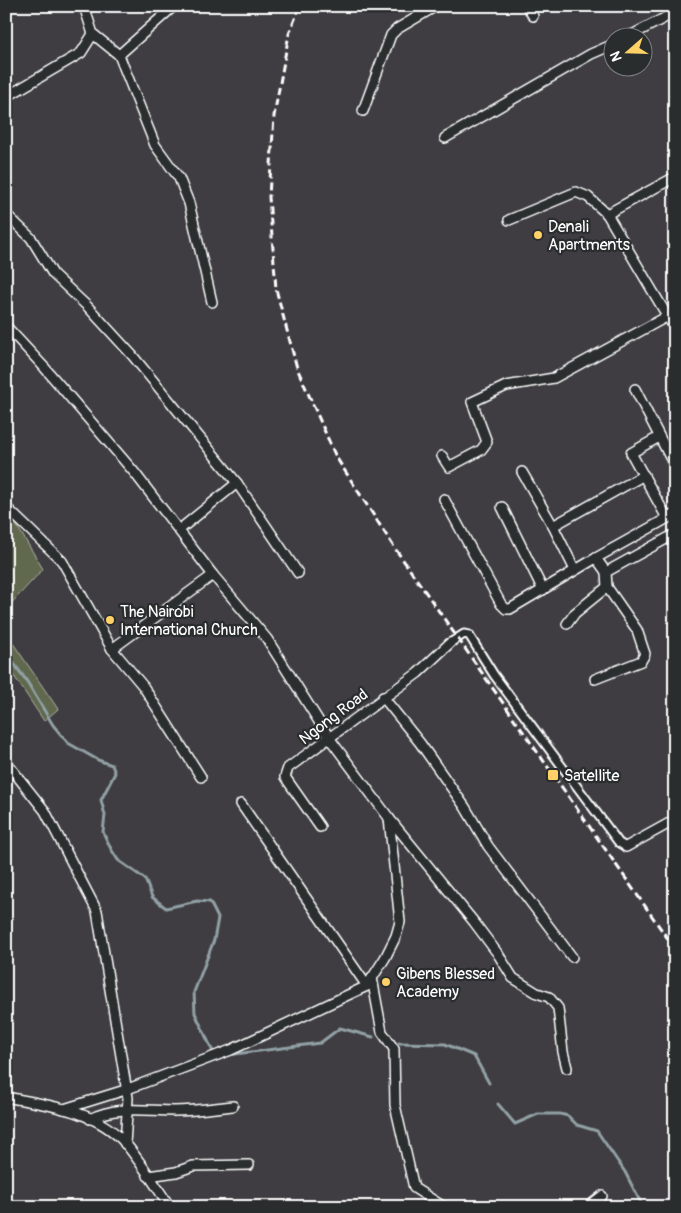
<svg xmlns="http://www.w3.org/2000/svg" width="681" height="1213" viewBox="0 0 681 1213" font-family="Pangolin,sans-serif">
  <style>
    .green { fill: #60674e; stroke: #b0b3a6 }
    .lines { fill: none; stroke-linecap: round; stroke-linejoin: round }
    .stream { stroke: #91a1a6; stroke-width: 3 }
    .pedestrian-casing { stroke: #fff; stroke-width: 11 }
    .minor-casing { stroke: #fff; stroke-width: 12 }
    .pedestrian { stroke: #2a2d2e; stroke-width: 7 }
    .minor { stroke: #2a2d2e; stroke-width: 9 }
    .rail { stroke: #fff; stroke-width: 3; stroke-dasharray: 8 4; stroke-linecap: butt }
    .poi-dot { fill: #ffd166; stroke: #2a2d2e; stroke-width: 2 }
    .labels { text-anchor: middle; stroke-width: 4.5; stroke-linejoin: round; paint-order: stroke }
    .poi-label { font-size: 16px; fill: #fff; stroke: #2a2d2e; text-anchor: start }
    .street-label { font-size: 16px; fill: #fff; stroke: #2a2d2e }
  </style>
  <rect width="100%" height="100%" fill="#3f3d41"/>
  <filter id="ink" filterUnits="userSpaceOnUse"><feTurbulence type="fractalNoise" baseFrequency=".02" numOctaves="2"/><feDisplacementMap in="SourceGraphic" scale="10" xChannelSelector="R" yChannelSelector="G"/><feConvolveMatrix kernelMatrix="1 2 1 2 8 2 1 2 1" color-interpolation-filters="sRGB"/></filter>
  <g filter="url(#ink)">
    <!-- green -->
    <g class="green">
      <path d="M6 508 43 569 6 609Z"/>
      <path d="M6 633 58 709 44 721 6 664Z"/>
    </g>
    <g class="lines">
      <!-- stream -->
      <g class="stream">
        <path d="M6 653 26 680 53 725 68 743 98 760 112 765 115 773 101 800 105 815 103 832 111 849 118 860 145 879 152 897 166 908 197 901 210 902 218 918 214 940 194 992 195 1013 214 1054"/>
        <path d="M399 1043 445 1044 474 1056 489 1083"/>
        <path d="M228 1055 320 1043 340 1028 373 1037"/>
        <path d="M498 1104 515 1124 538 1114H560L568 1116 577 1125 597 1131 625 1172 642 1205 651 1207"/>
      </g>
      <defs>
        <path id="pedestrian" d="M450 643 464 634 469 635 494 675 619 843 626 847"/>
        <g id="minor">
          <path d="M527 6 533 16"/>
          <path d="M93 34 119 55 155 145 179 178 189 203 212 302"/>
          <path d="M626 38 674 13"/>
          <path d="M119 55 174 6"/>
          <path d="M6 97 81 53 93 34 84 6"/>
          <path d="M363 111 391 35 397 29 436 6"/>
          <path d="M445 138 591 54 614 44"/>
          <path d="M6 214 31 238 53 274 88 307 132 355 237 483 298 573"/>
          <path d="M607 214 675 329"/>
          <path d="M509 220 576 192 588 197 607 214 675 177"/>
          <path d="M6 326 44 367 134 472 213 575 267 639 330 739 389 818 474 922 498 954 513 978 537 993 549 997 558 1008 563 1052 567 1068"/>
          <path d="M635 389 675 467"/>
          <path d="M659 437 631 453 667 518"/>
          <path d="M442 456 449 467 481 450 487 442 472 402 506 386 554 378 668 316"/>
          <path d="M522 472 553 526 575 570"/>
          <path d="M444 499 501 604 506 609H510L596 558 606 572"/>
          <path d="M6 507 62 561 112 649 143 686 201 777"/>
          <path d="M502 507 543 590"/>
          <path d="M553 526 644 475"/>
          <path d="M179 530 237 483"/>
          <path d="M596 558 675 514"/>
          <path d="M567 624 575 613 607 587"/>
          <path d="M112 649 213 575"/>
          <path d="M595 679 641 661 645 654 637 630 607 587 606 572 675 534"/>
          <path d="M383 697 420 743 465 807 488 846 572 957"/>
          <path d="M6 762 45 811 97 911 128 1098 125 1144"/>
          <path d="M241 804 367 986"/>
          <path d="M320 827 285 777 288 768 418 673 450 643"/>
          <path d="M626 847 675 820"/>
          <path d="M6 865 7 867"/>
          <path d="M372 978 382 1032 394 1049 395 1105 414 1188 444 1207"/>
          <path d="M6 1097C47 1105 97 1110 126 1144 142 1164 156 1186 170 1207"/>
          <path d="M64 1109 125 1090 231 1050 367 986 385 958 396 936 400 922 389 818"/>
          <path d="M90 1119C117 1105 145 1111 174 1111 194 1111 213 1108 233 1106"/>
          <path d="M148 1176 176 1172 193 1166 249 1165"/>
          <path d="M588 1207 602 1196"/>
        </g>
      </defs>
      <!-- pedestrian casing -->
      <use href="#pedestrian" class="pedestrian-casing"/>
      <!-- minor casing -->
      <use href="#minor" class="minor-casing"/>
      <!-- pedestrian -->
      <use href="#pedestrian" class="pedestrian"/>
      <!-- minor -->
      <use href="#minor" class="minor"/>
      <!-- rail -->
      <path class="rail" d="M300 6 289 34 274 116 269 197 276 289 297 368 336 457 394 547 675 949"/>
    </g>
  </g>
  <!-- markers -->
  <g class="poi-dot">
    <circle cx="538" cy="235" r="5"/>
    <circle cx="110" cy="620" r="5"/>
    <rect x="547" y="769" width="12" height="12" rx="2.5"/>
    <circle cx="386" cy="982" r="5"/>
  </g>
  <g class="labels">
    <!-- poi labels -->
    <g class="poi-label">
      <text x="548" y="232">Denali<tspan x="548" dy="18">Apartments</tspan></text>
      <text x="120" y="617">The Nairobi<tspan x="120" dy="18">International Church</tspan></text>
      <text x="564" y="781">Satellite</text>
      <text x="396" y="979">Gibens Blessed<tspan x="396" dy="18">Academy</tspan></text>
    </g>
    <!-- street labels -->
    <g class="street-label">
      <text transform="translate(333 716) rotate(-37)" y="6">Ngong Road</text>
    </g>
  </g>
  <!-- margin -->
  <rect width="681" height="1213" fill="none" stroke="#2a2d2e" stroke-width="25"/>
  <rect x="12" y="12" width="656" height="1188" fill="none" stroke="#fff" stroke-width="2" filter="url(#ink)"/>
  <!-- north arrow -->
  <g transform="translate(628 52) rotate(250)"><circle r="24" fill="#2a2d2e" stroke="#7f8182"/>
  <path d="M0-4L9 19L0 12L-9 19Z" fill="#ffd166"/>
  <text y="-8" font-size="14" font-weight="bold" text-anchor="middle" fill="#ffffff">N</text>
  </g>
</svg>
